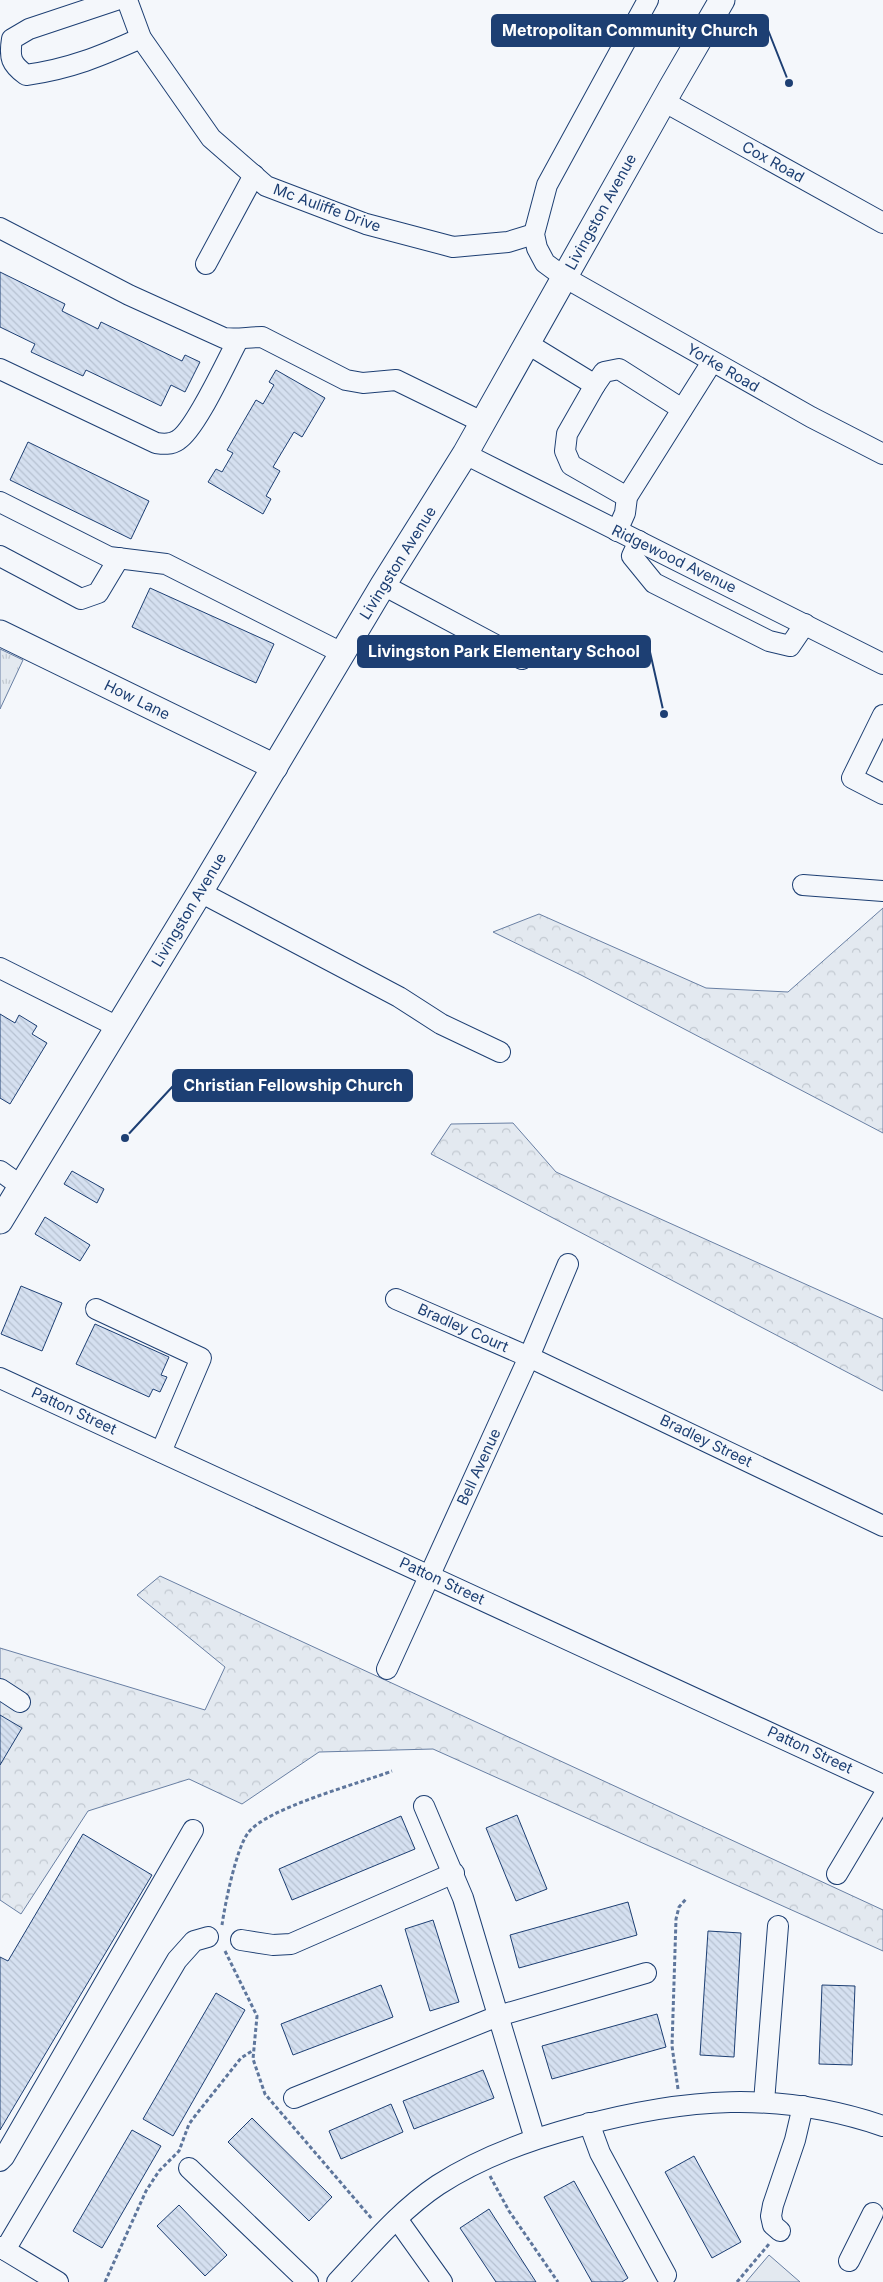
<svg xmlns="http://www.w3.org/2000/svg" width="883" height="2282" viewBox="0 0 883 2282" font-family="Inter,sans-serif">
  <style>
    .grass { fill: url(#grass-tufts); stroke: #687fa3 }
    .forest { fill: url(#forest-crowns); stroke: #687fa3 }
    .pitch { fill: #e3e9f0; stroke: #687fa3 }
    .building { fill: url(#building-back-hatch); stroke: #1d3f73 }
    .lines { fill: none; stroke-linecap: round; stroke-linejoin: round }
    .minor-casing { stroke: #1d3f73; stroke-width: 22 }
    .major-casing { stroke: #1d3f73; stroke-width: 27 }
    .path { stroke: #5e769c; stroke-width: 3; stroke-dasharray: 4 2.5; stroke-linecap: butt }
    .minor { stroke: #f4f7fb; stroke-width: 20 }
    .major { stroke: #f4f7fb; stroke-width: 25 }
    .labels { text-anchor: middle; stroke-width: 4; stroke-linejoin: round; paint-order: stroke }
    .street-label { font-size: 15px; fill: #1d3f73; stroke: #f4f7fb }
    .leader { fill: none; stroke: #1d3f73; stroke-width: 2 }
    .callout-dot { fill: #1d3f73; stroke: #f4f7fb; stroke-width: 2 }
    .callout { fill: #1d3f73; stroke: #1d3f73; stroke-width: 2 }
    .callout-label { font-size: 16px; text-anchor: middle; font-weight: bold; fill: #fff }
  </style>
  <defs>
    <pattern id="grass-tufts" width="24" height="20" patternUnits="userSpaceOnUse" patternTransform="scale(1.25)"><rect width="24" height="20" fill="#e3e9f0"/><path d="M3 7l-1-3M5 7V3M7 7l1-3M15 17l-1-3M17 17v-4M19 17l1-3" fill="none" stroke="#c2c9d1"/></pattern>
    <pattern id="forest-crowns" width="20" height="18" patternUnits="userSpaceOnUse" patternTransform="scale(1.25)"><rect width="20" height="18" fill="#e3e9f0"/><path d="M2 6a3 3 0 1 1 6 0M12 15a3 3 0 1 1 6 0" fill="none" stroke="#c2c9d1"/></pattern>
    <pattern id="building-back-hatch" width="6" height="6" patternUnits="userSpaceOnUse" patternTransform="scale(1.25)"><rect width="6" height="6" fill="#d5e0f0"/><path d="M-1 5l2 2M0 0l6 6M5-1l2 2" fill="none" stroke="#b6c1d1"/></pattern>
  </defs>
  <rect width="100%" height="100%" fill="#f4f7fb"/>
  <!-- grass -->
  <path class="grass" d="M0 649 23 660 0 709Z"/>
  <!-- forest -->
  <g class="forest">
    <path d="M883 908V1133L581 975 493 932 539 914 706 988 788 992Z"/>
    <path d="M513 1123 556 1172 883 1319V1391L431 1154 451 1124Z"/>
    <path d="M160 1576 883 1910V1951L433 1749 319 1752 242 1804 189 1779 88 1811 21 1914 0 1900V1648L205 1710 225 1667 137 1595Z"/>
  </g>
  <!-- pitch -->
  <path class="pitch" d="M769 2255 800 2282H746Z"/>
  <!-- building -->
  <g class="building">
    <path d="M0 272 65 304 62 311 98 329 101 322 182 361 185 355 200 362 185 392 171 385 161 406 86 370 83 376 31 352 35 344 0 327Z"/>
    <path d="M276 370 325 398 302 437 294 432 273 467 280 471 266 496 271 499 263 514 208 482 216 469 222 472 233 453 227 450 256 400 263 404 274 385 269 382Z"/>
    <path d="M28 442 149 501 131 539 10 480Z"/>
    <path d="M150 588 274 644 256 683 132 627Z"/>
    <path d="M0 1014 15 1023 19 1015 37 1026 32 1034 47 1043 10 1104 0 1098Z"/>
    <path d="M72 1171 104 1189 97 1203 64 1184Z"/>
    <path d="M45 1217 90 1245 80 1261 35 1234Z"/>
    <path d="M21 1286 62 1303 42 1351 1 1334Z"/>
    <path d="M95 1324 169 1357 161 1375 167 1377 160 1392 153 1389 149 1397 76 1364Z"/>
    <path d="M0 1715 22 1728 0 1765Z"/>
    <path d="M517 1815 547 1889 516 1901 486 1828Z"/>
    <path d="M401 1816 415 1849 292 1900 279 1869Z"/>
    <path d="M83 1834 152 1875 0 2130V1957L8 1961Z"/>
    <path d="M628 1902 637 1935 519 1968 510 1935Z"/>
    <path d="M433 1920 459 2002 430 2011 405 1929Z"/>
    <path d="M708 1931 741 1933 734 2057 700 2055Z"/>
    <path d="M381 1985 393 2017 293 2055 281 2024Z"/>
    <path d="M822 1985 855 1986 852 2065 819 2064Z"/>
    <path d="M216 1993 245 2010 173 2136 143 2119Z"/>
    <path d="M657 2014 666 2047 552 2079 542 2046Z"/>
    <path d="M483 2070 494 2098 414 2129 403 2101Z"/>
    <path d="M391 2104 403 2132 341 2159 329 2131Z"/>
    <path d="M252 2118 332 2197 309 2221 228 2142Z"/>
    <path d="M132 2130 161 2146 102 2248 73 2231Z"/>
    <path d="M694 2156 741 2242 712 2258 665 2172Z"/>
    <path d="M574 2181 628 2278 622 2282H592L544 2197Z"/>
    <path d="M179 2205 227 2255 205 2276 157 2226Z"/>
    <path d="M489 2209 536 2282H496L460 2228Z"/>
  </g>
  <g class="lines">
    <defs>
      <g id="minor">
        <path d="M116 0 29 29 12 39C9 58 11 64 26 75 70 69 101 56 141 38"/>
        <path d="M127 0 141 38 211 138 266 186 366 224 453 247 508 242 534 234"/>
        <path d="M648 0 547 185 534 234 537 248 545 263 564 277 811 417 883 454"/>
        <path d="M663 101 883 223"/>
        <path d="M0 228 129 295 224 338C237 340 248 337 262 337L346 380 363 383 396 380 484 423"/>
        <path d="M206 264 254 175"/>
        <path d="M528 344 595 385 567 434 565 451 571 465 627 497"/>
        <path d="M0 369 156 443C163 444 171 445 178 440 196 429 226 362 238 340"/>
        <path d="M595 385 604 372 619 369 682 409"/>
        <path d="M465 454 883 664"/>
        <path d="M0 502 109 557 166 564 342 653"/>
        <path d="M617 531 625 513 627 497 712 362"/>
        <path d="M639 541 632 556 654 583 769 641 790 646 805 624"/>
        <path d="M0 556 81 599 98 593 119 558"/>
        <path d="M383 585 522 659"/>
        <path d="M883 715 852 778 883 794"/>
        <path d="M803 885 883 891"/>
        <path d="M200 892 399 997 441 1024 500 1052"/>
        <path d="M0 968 118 1027"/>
        <path d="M0 1171 21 1186"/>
        <path d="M396 1299 529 1357 883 1526"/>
        <path d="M96 1309 201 1358 161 1452"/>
        <path d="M0 1378 883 1785"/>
        <path d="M387 1669 529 1357 568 1264"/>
        <path d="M0 1689 20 1702"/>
        <path d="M424 1806 463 1898 535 2139"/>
        <path d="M837 1874 883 1797"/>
        <path d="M241 1940 273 1945 291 1944 454 1873"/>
        <path d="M294 2098 498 2016 646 1973"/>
        <path d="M764 2102 778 1926"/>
        <path d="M589 2123 600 2153 666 2275"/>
        <path d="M0 2161 4 2157 193 1830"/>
        <path d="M189 2168 308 2282"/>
        <path d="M397 2219 442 2282"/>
        <path d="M780 2231 773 2225 771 2216 773 2205 795 2140 803 2106"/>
        <path d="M0 2247 58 2282"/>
        <path d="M5 2250 177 1960 194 1941 208 1937"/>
        <path d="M849 2261 873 2213"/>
        <path d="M337 2282C369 2248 399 2211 438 2185 481 2157 528 2140 577 2127 684 2098 777 2090 883 2126"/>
      </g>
      <g id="major">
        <path d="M0 633 275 767"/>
        <path d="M0 1221 200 892 383 585 465 454 671 88 722 0"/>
      </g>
    </defs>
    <!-- minor casing -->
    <use href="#minor" class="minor-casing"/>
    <!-- major casing -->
    <use href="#major" class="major-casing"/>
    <!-- path -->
    <g class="path">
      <path d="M222 1925C225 1904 236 1849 248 1833 266 1808 361 1783 392 1771"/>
      <path d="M225 1951 257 2016 253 2059 265 2094 372 2219"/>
      <path d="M678 2089 672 2046 676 1919 679 1907 686 1899"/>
      <path d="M490 2176 509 2211 558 2282"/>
      <path d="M105 2282 146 2191 159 2171 179 2151 189 2124 195 2116 241 2058 252 2051"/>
      <path d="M737 2282 769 2244"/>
    </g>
    <!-- minor -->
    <use href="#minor" class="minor"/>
    <!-- major -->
    <use href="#major" class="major"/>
  </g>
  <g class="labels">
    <!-- street labels -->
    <g class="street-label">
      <text transform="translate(773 162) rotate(29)" y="5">Cox Road</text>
      <text transform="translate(327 208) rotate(20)" y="5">Mc Auliffe Drive</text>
      <text transform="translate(601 212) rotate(-61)" y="5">Livingston Avenue</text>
      <text transform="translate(723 368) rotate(30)" y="5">Yorke Road</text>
      <text transform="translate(674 559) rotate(26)" y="5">Ridgewood Avenue</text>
      <text transform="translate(398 563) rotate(-58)" y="5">Livingston Avenue</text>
      <text transform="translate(137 700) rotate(26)" y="5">How Lane</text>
      <text transform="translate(189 910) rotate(-59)" y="5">Livingston Avenue</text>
      <text transform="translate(463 1328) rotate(24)" y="5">Bradley Court</text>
      <text transform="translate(74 1411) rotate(25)" y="5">Patton Street</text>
      <text transform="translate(706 1441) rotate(26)" y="5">Bradley Street</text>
      <text transform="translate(479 1467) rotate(-65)" y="5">Bell Avenue</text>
      <text transform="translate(442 1581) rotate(25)" y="5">Patton Street</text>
      <text transform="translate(810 1750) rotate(25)" y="5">Patton Street</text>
    </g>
  </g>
  <!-- callouts -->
  <path class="leader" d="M789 83L768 30M664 714L650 652M125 1138L173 1086"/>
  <g class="callout-dot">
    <circle cx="789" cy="83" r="5"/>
    <circle cx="664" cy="714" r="5"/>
    <circle cx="125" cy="1138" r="5"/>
  </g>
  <g class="callout">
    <rect x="492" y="15" width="276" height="31" rx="5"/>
    <rect x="358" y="636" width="292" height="31" rx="5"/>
    <rect x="173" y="1070" width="239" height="31" rx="5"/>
  </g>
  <g class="callout-label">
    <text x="630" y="36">Metropolitan Community Church</text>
    <text x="504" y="657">Livingston Park Elementary School</text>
    <text x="293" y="1091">Christian Fellowship Church</text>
  </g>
</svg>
